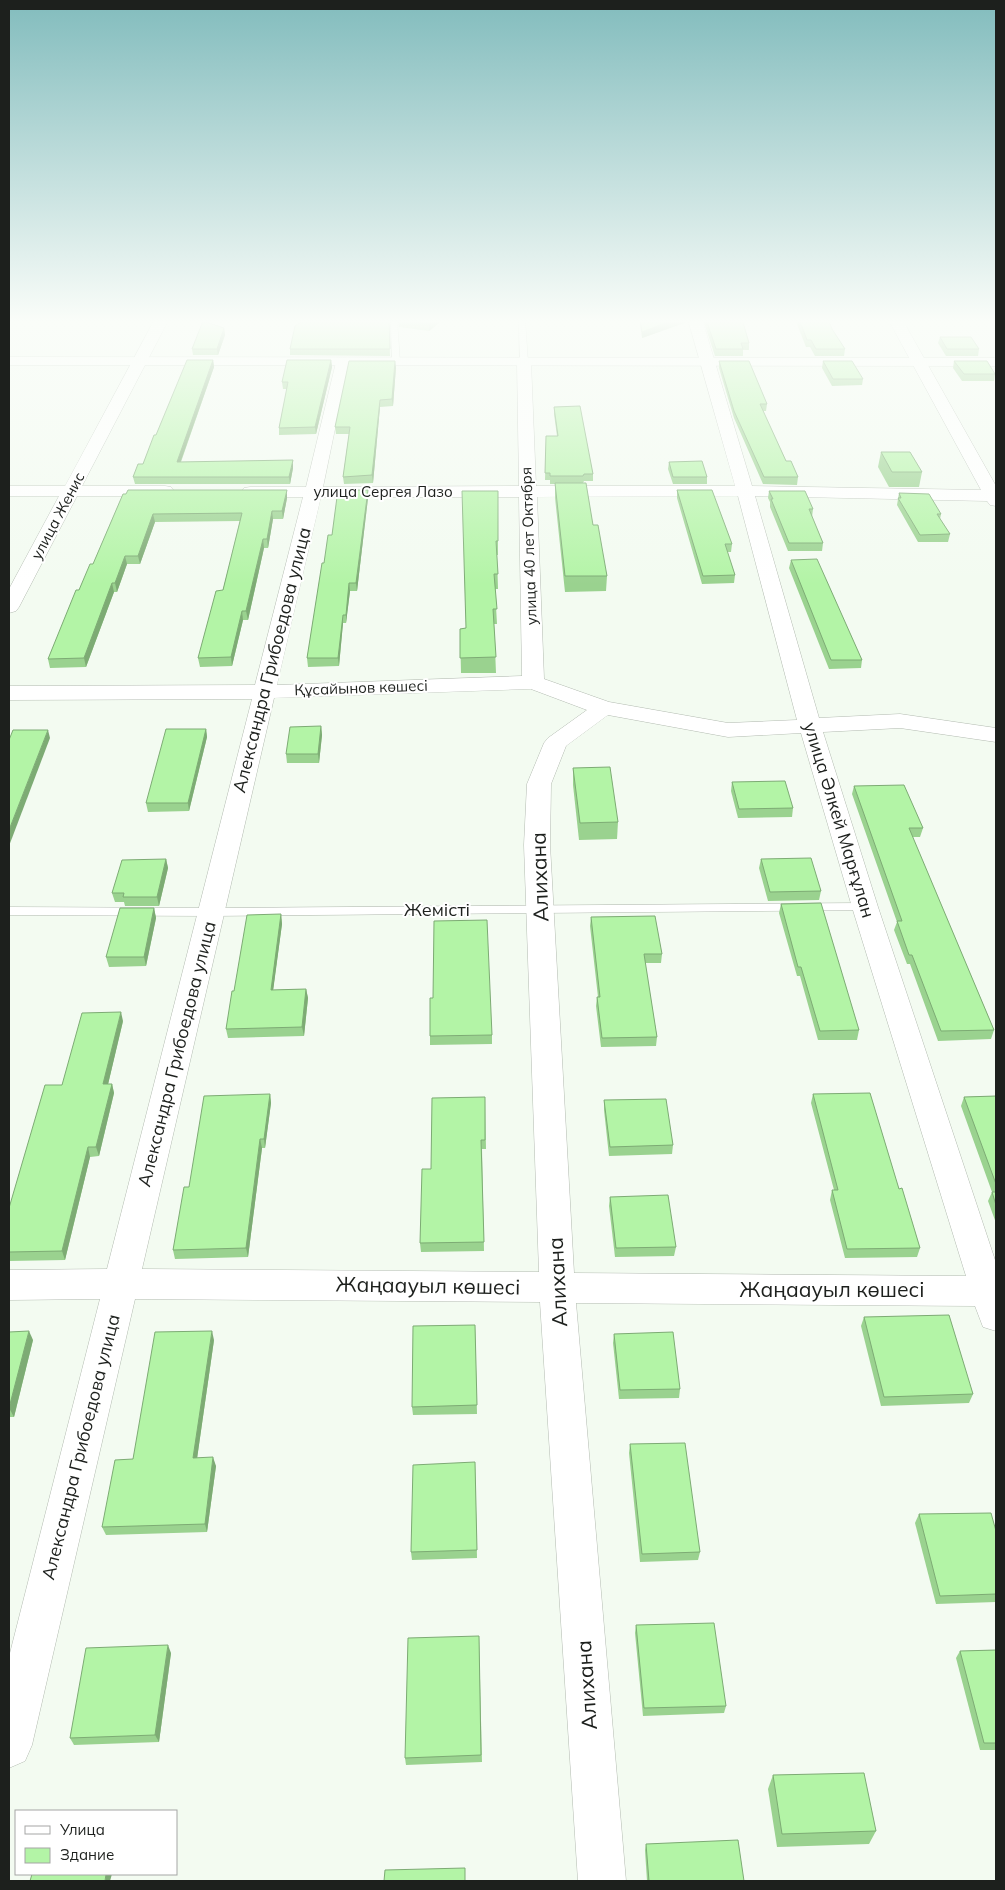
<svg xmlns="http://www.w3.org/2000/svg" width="1005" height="1890" viewBox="0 0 1005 1890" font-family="Mulish,sans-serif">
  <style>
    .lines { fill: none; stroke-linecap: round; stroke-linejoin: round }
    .service-casing { stroke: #b3bbb1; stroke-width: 1 }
    .minor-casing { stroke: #b3bbb1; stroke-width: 1 }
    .tertiary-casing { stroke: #b3bbb1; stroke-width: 1 }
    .service { fill: #fff; fill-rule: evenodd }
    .minor { fill: #fff; fill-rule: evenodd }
    .tertiary { fill: #fff; fill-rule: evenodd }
    .wall { fill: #9ad28f }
    .shaded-wall { fill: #7dab74 }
    .building { fill: #b3f4a6; stroke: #7dab74 }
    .labels { text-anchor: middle; stroke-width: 4; stroke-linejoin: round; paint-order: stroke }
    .far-street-label { font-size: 15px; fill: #1d201d; stroke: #fff }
    .street-label { font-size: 18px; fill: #1d201d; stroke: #fff }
    .near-street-label { font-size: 21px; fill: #1d201d; stroke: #fff }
  </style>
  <rect width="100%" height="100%" fill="#f3fbf1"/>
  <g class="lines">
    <defs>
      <g id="service">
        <path d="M391 319H397L400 362 396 364 392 362Z"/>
        <path d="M519 319H525L528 362 524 364 520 362Z"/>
        <path d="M865 903 870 904 872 907 870 910 211 916 9 915V907L211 908Z"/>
      </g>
      <g id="minor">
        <path d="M155 319H169L82 486H165L171 487 174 491 171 495 165 496H77L19 607 16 611 9 613V589L59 496H9V486H65Z"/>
        <path d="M688 319H702L752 486 981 490 888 319H902L996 486V506L990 505 987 501 755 496 819 718 900 714 996 728V742L900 728 823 732 878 907 996 1263V1331L983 1327 975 1306 576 1303 626 1881H578L540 1302 135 1299 32 1745 25 1761 9 1768V1657L100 1299 9 1300V1270L107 1269 252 699 9 700V686L255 685 303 497H250L244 496 241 492 244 488 250 487H306L337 358H347L349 361 323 487 519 486 517 362 519 359H529L531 362 536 486H735ZM738 496 797 720 728 723 609 702 544 679 537 497ZM321 497H519L522 676 277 685ZM531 689 587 710 548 738 544 743 527 784 524 845 539 1272 142 1269 274 698ZM608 715 728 737 801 733 852 907 966 1276 574 1273 550 845 551 784 566 746Z"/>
      </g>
      <path id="tertiary" d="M9 357 996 358V366L9 365Z"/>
    </defs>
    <!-- service casing -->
    <use href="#service" class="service-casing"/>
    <!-- minor casing -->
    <use href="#minor" class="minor-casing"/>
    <!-- tertiary casing -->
    <use href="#tertiary" class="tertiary-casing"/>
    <!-- service -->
    <use href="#service" class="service"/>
    <!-- minor -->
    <use href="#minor" class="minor"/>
    <!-- tertiary -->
    <use href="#tertiary" class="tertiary"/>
  </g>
  <!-- wall -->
  <g class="wall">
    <path d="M9 319H17L15 321H10Z"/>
    <path d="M389 319 390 356 290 355V349Z"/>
    <path d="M398 319H444L429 331 399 327Z"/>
    <path d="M639 319H687V322L642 338Z"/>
    <path d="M703 319H742L749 343V350H743V356H715Z"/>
    <path d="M795 319H828L832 329 845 349 844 356H815L810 347H806Z"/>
    <path d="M224 328 225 335 218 355H193L192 349Z"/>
    <path d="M940 337 979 349 978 356H946L938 343Z"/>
    <path d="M213 360 214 367 181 462 293 468 290 484H135L133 477 143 464 156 435Z"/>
    <path d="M331 360 332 367 316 434 279 435V428L287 389H283L282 382Z"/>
    <path d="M719 361 767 404 766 411H763L786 461 798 477 797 485 763 484 734 418 719 368Z"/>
    <path d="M823 361 863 379 862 385 832 386 822 368Z"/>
    <path d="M954 361 995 374 994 381H962L953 368Z"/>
    <path d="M396 367 393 406 380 407 373 483 344 484 343 477 349 434H336L335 427Z"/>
    <path d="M554 407 593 474V481H584L583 483 593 525 607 576 606 591 565 592 555 498V484H550V480H545L546 443 557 436 554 414Z"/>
    <path d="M881 452 922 472 919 487H889L878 467Z"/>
    <path d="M669 462 707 477V484H673L668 469Z"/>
    <path d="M368 490V498L357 591H350L346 623H343L339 666 308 667 307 658 324 563 332 535 340 497Z"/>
    <path d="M677 490 732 544 731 552H727L735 575 734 583 702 584 677 498Z"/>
    <path d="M498 491V555H497L498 589H495L497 624H494L496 673H461L460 629 466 628Z"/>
    <path d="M769 491 813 509 812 517 823 543 822 551H788L770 507V502L768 498Z"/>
    <path d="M899 493 941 514 940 519 950 534 948 542H918L897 505Z"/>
    <path d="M123 494 287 498 283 519H273L268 548H264L248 620H243L232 666 200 667 198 658 223 590 240 521 155 522 140 564H127L117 592H114L86 667 50 668 48 659 79 590 93 564Z"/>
    <path d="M791 560 862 660 861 668 829 669 789 568Z"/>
    <path d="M321 726 322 735 319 763H287L286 754Z"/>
    <path d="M206 729 207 737 189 811 148 812 146 803Z"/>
    <path d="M573 768 618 822 617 839 579 840 573 785Z"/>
    <path d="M732 782 793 808 792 817 738 818 731 791Z"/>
    <path d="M854 786 923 828 920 837H912L994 1030 991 1039 938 1041 910 964H907L894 930 897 922 852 794Z"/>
    <path d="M166 859 168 868 159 906H125L124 902H115L112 893Z"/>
    <path d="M761 859 821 891 819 900 768 901 759 868Z"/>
    <path d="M781 904 859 1030 857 1040H818L800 976H797L779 913Z"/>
    <path d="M154 908 156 918 146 966 109 967 106 957Z"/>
    <path d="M281 914 282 924 273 990 306 989 308 998 304 1036 228 1038 226 1029 234 991Z"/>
    <path d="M591 917 662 954 661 963H645L657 1037 656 1046 601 1047 596 1006 597 997H598L590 926Z"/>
    <path d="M123 1021 108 1084H112L114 1093 99 1156 90 1157 65 1260 9 1261V1208L62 1085Z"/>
    <path d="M492 1035V1044L430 1045V1036Z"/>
    <path d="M270 1094 271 1103 265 1148H262L248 1257 175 1259 173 1250 189 1187Z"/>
    <path d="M813 1094 899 1189 920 1248 917 1257 845 1258 830 1200 832 1190H834L811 1103Z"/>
    <path d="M996 1096V1223L988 1201 992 1192 961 1106 964 1097Z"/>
    <path d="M485 1097 486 1149H482L484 1251 421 1252 420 1243Z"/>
    <path d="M604 1100 673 1145 672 1154 609 1156 604 1110Z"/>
    <path d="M610 1197 676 1247 674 1256 615 1257 609 1206Z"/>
    <path d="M864 1317 973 1394 969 1403 881 1406 861 1326Z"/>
    <path d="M475 1325 477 1414 413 1415 412 1407Z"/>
    <path d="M9 1332 33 1340 14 1417H9Z"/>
    <path d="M614 1334 680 1389 679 1398 619 1399 613 1343Z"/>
    <path d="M214 1340 197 1458 216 1466 207 1532 106 1535 102 1527 133 1459Z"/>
    <path d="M630 1444 700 1552 698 1560 640 1562 629 1453Z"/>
    <path d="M475 1462 477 1558 412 1560 411 1552Z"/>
    <path d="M919 1514 996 1531V1602L936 1604 915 1523Z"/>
    <path d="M636 1625 726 1706 724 1713 643 1716 635 1633Z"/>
    <path d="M479 1636 482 1762 406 1765 405 1758Z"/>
    <path d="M996 1650V1750H980L956 1658 960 1651Z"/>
    <path d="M171 1653 159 1742 74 1745 70 1738Z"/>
    <path d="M773 1775 876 1831 869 1844 777 1847 768 1789Z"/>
    <path d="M646 1844 744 1881H647L645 1850Z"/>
  </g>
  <!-- shaded-wall -->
  <g class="shaded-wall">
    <path d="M435 319H444L429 331V324Z"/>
    <path d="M676 319H687V322L642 338V332Z"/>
    <path d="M224 328 225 335 218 355 217 349Z"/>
    <path d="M213 360 214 367 178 469 177 462Z"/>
    <path d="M331 360 332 367 316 434 315 427Z"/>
    <path d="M395 361 396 367 393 406 392 399Z"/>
    <path d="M380 400V407L373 483 372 475Z"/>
    <path d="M293 460V468L290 484 289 477Z"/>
    <path d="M287 490V498L283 519 282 511Z"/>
    <path d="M368 490V498L357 591 356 583Z"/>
    <path d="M272 511 273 519 268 548 267 539Z"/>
    <path d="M153 514 155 522 140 564 138 556Z"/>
    <path d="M263 539 264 548 248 620 246 611Z"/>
    <path d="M125 556 127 564 117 592 115 583Z"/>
    <path d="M112 583 114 592 86 667 84 658Z"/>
    <path d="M349 583 350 591 346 623V615Z"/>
    <path d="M242 611 243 620 232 666 231 657Z"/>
    <path d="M343 615V623L339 666 338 658Z"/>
    <path d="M321 726 322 735 319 763 318 754Z"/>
    <path d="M206 729 207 737 189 811 188 803Z"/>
    <path d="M48 730 50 738 9 846V830Z"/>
    <path d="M166 859 168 868 159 906 157 897Z"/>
    <path d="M154 908 156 918 146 966 144 957Z"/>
    <path d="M281 914 282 924 272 999 271 990Z"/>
    <path d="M306 989 308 998 304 1036 302 1027Z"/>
    <path d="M121 1012 123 1021 106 1093 103 1084Z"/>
    <path d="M112 1084 114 1093 99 1156 96 1147Z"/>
    <path d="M270 1094 271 1103 265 1148 264 1139Z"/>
    <path d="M260 1139 262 1148 248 1257 246 1248Z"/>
    <path d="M88 1147 90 1157 65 1260 62 1251Z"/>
    <path d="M29 1331 33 1340 14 1417 9 1408Z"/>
    <path d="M212 1331 214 1340 196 1466 193 1458Z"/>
    <path d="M213 1457 216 1466 207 1532 205 1524Z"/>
    <path d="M168 1645 171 1653 159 1742 155 1735Z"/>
    <path d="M106 1874H112L110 1881H105Z"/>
  </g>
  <!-- building -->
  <g class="building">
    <path d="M305 319H389L390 349H290L295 326Z"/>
    <path d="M399 319H435L429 324 399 320Z"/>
    <path d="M640 319H676L642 332Z"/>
    <path d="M706 319H742L749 343H741L743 349H716Z"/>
    <path d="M799 319H828L832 329 845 349H816L811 340H807Z"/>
    <path d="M203 321 224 328 217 349H192Z"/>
    <path d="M940 337H971L979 349H947Z"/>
    <path d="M187 360H213L177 462 293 460 289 477H133L138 464H143L154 435H156Z"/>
    <path d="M287 360H331L315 427 279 428 288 382H282Z"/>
    <path d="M349 361H395L392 399 380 400 372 475 343 477 350 427H335Z"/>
    <path d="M719 361H749L767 404H760L786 461H791L798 477H764L734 411Z"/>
    <path d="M823 361H852L863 379H833Z"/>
    <path d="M954 361H987L995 374H964Z"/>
    <path d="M580 406 593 474H584L583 476H550V473H545L546 436H558L554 407Z"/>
    <path d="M881 452H910L922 472H892Z"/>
    <path d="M702 461 707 477H673L669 462Z"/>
    <path d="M555 483H586L593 525H598L607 576H565Z"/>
    <path d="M128 490H287L282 511H272L267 539H263L246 611H242L231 657 198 658 216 591 223 590 242 513 153 514 138 556H125L115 583H112L84 658 48 659 76 590H79L90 564H93L123 494H126Z"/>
    <path d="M341 490H368L356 583H349L346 615H343L338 658H307L322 563H324L328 535H332L337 497H340Z"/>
    <path d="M677 490H712L732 544H725L735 575 703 576Z"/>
    <path d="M462 491H498V541H496L498 574H494L497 609H493L496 657 460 658V629L466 628Z"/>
    <path d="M769 491H805L813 509H809L823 543H789L771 499H773Z"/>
    <path d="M899 493 929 494 941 514H937L950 534 920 535 898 498H901Z"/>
    <path d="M817 559 862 660H831L791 560Z"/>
    <path d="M321 726 318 754H286L290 727Z"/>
    <path d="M166 729H206L188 803H146Z"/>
    <path d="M13 730H48L9 830V740Z"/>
    <path d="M610 767 618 822 580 823 573 768Z"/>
    <path d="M785 781 793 808 739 809 732 782Z"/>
    <path d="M904 785 923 828H909L994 1030 941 1031 912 955H909L897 921H902L854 786Z"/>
    <path d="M811 858 821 891 770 892 761 859Z"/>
    <path d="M166 859 157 897H123L124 893H112L122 860Z"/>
    <path d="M821 903 859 1030 820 1031 801 967H798L781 904Z"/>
    <path d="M120 908H154L144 957H106Z"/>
    <path d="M281 914 271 990 306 989 302 1027 226 1029 232 991H234L247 915Z"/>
    <path d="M655 916 662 954H644L657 1037 602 1038 597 997H600L591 917Z"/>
    <path d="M487 920 492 1035 430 1036V998H433L434 921Z"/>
    <path d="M121 1012 103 1084H112L96 1147H88L62 1251 9 1252V1208L45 1085H62L82 1013Z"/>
    <path d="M870 1093 899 1189 902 1188 920 1248 847 1249 832 1190H838L813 1094Z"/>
    <path d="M270 1094 264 1139H260L246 1248 173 1250 184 1187H189L204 1096Z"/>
    <path d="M996 1096V1184L964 1097Z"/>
    <path d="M485 1097V1140H481L484 1242 420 1243 422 1169H431L432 1098Z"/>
    <path d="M666 1099 673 1145 610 1147 604 1100Z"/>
    <path d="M992 1192H996V1205Z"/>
    <path d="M668 1195 676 1247 616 1248 610 1197Z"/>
    <path d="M949 1315 973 1394 884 1397 864 1317Z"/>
    <path d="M475 1325 477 1405 412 1407 413 1326Z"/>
    <path d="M29 1331 9 1408V1332Z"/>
    <path d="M212 1331 193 1458 213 1457 205 1524 102 1527 115 1460 133 1459 155 1332Z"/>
    <path d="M673 1332 680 1389 620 1390 614 1334Z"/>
    <path d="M685 1443 700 1552 642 1554 630 1444Z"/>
    <path d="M475 1462 477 1550 411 1552 413 1465Z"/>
    <path d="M991 1513 996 1531V1594L940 1596 919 1514Z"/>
    <path d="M714 1623 726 1706 644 1708 636 1625Z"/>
    <path d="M479 1636 481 1755 405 1758 408 1638Z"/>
    <path d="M168 1645 155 1735 70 1738 86 1648Z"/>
    <path d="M996 1650V1743H984L960 1651Z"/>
    <path d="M864 1773 876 1831 782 1834 773 1775Z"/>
    <path d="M738 1840 744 1881H649L646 1844Z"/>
    <path d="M465 1868V1881H384L385 1870Z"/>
    <path d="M32 1874H106L105 1881H30Z"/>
  </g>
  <!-- sky -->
  <linearGradient id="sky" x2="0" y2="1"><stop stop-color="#82bcbd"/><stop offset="0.55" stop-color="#fafdf9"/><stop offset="1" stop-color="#fafdf9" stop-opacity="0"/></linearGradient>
  <rect width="1005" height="584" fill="url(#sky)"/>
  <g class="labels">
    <!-- far-street labels -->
    <g class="far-street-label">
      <text x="383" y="497">улица Сергея Лазо</text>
      <text transform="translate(58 516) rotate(-62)" y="5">улица Женис</text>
      <text transform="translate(529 546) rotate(-92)" y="5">улица 40 лет Октября</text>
      <text transform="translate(361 688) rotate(-2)" y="5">Құсайынов көшесі</text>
    </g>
    <!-- street labels -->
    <g class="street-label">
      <text transform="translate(272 660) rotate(-76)" y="6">Александра Грибоедова улица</text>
      <text transform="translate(839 820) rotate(73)" y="6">улица Әлкей Марғұлан</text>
      <text x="437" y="916">Жемісті</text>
      <text transform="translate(177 1054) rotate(-76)" y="6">Александра Грибоедова улица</text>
      <text transform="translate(81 1447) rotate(-76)" y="6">Александра Грибоедова улица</text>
    </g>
    <!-- near-street labels -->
    <g class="near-street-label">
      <text transform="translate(540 877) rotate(-92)" y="7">Алихана</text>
      <text transform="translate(558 1282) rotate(-93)" y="7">Алихана</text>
      <text transform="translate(428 1286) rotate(1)" y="7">Жаңаауыл көшесі</text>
      <text x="832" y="1297">Жаңаауыл көшесі</text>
      <text transform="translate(587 1685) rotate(-94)" y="7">Алихана</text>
    </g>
  </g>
  <!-- border -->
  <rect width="1005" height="1890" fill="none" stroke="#1d201d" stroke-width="20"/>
  <!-- legend -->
  <rect x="15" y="1810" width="162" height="65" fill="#ffffff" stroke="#a5a6a5"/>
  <rect x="25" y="1826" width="25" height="8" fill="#ffffff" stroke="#a5a6a5"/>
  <text x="60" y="1835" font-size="15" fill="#1d201d">Улица</text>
  <rect x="25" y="1848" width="25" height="15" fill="#b3f4a6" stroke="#a5a6a5"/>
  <text x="60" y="1860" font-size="15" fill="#1d201d">Здание</text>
</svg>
